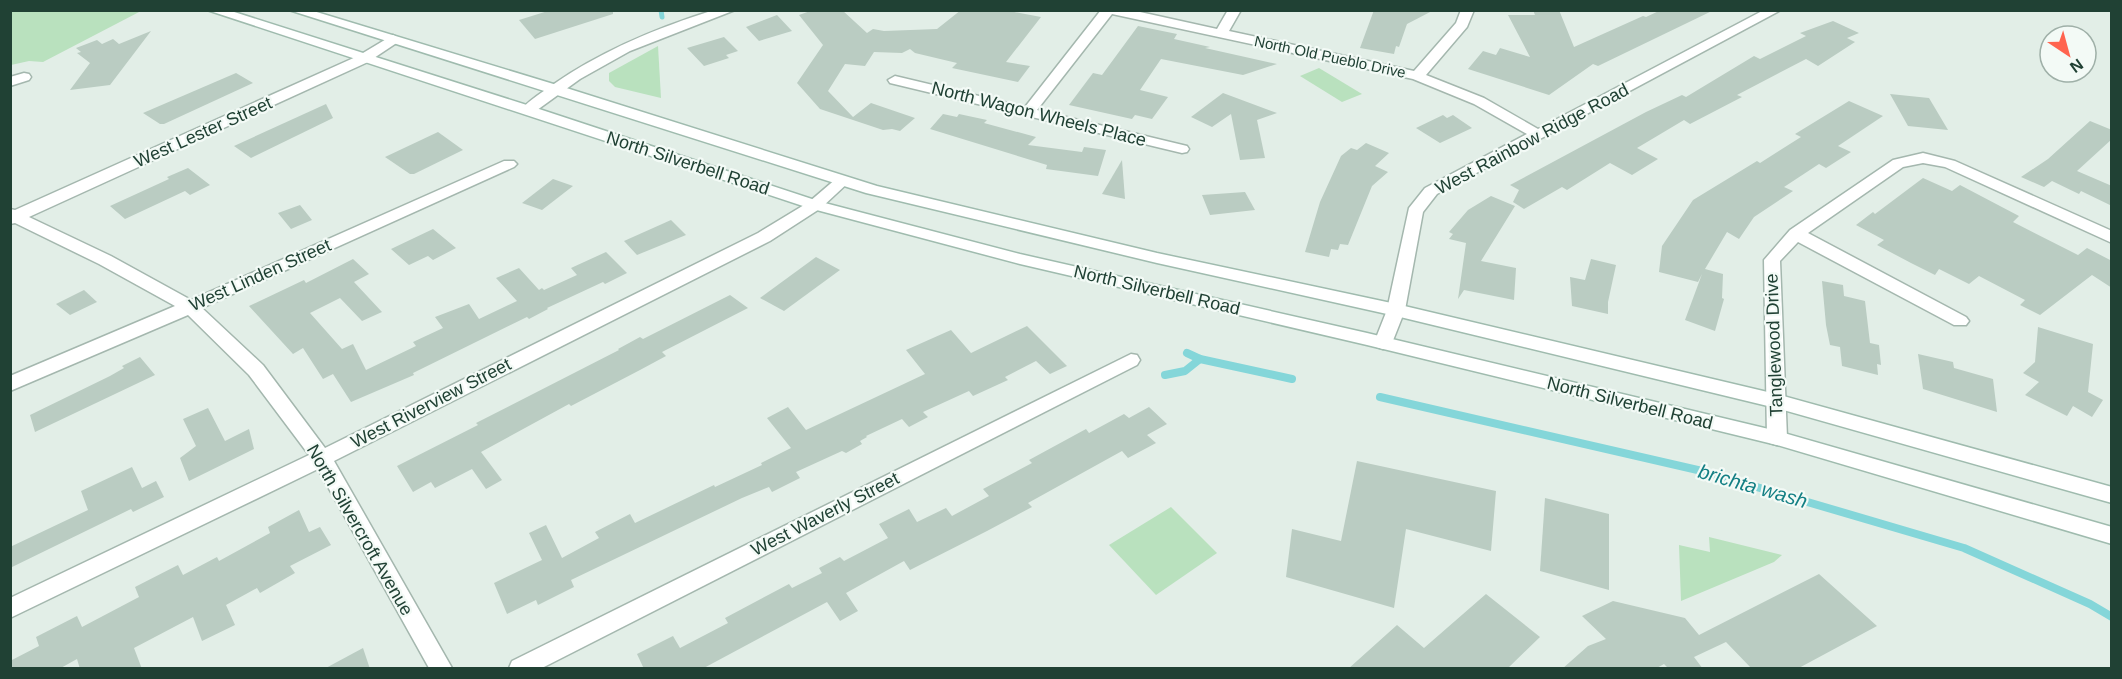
<svg xmlns="http://www.w3.org/2000/svg" width="2122" height="679" viewBox="0 0 2122 679" font-family="Helvetica,sans-serif">
  <style>
    .green { fill: #b9e1be }
    .lines { fill: none; stroke-linecap: round; stroke-linejoin: round }
    .stream-far1 { stroke: #84d6d9; stroke-width: 5 }
    .stream { stroke: #84d6d9; stroke-width: 8 }
    .building { fill: #baccc2 }
    .minor-casing { stroke: #a4b7ae; stroke-width: 3 }
    .secondary-casing { stroke: #9fbbae; stroke-width: 3 }
    .minor { fill: #fff; fill-rule: evenodd }
    .secondary { fill: #fff; fill-rule: evenodd }
    .labels { text-anchor: middle; stroke-width: 4.5; stroke-linejoin: round; paint-order: stroke }
    .far-street-label { font-size: 15px; fill: #204134; stroke: #f3faf6 }
    .street-label { font-size: 18px; fill: #204134; stroke: #f3faf6 }
    .water-label { font-size: 20px; font-style: italic; fill: #137f84; stroke: #f3faf6 }
  </style>
  <rect width="100%" height="100%" fill="#e2eee7"/>
  <!-- green -->
  <g class="green">
    <path d="M11 10H141V11L43 62 29 61 11 65Z"/>
    <path d="M658 46 661 98 615 87 609 81V73Z"/>
    <path d="M1319 68 1362 94 1342 102 1300 76Z"/>
    <path d="M1171 507 1217 553 1156 595 1109 545Z"/>
    <path d="M1709 537 1782 555 1774 562 1681 601 1679 545 1710 552Z"/>
  </g>
  <g class="lines">
    <!-- stream-far1 -->
    <path class="stream-far1" d="M661 10 662 17"/>
    <!-- stream -->
    <g class="stream">
      <path d="M1187 353 1200 359 1292 379"/>
      <path d="M1165 375 1185 371 1200 359"/>
      <path d="M1380 397 1702 471 1964 548 2090 604 2112 617"/>
    </g>
  </g>
  <!-- building -->
  <g class="building">
    <path d="M551 10H613V14L535 39 519 20Z"/>
    <path d="M813 10H842L867 33 873 29 884 31 937 29 961 10H1004L1041 17 1006 62 1030 66 1018 82 952 68 957 63 915 53 910 49 902 53 874 52 865 66 845 64 828 91 853 117 871 103 915 118 900 131 892 129 883 130 820 109 797 83 823 45 799 15Z"/>
    <path d="M1374 10H1434L1407 24 1399 47 1396 46 1394 54 1360 48Z"/>
    <path d="M1533 10H1559L1574 47 1643 16 1646 17 1661 10H1714L1598 66 1593 64 1549 95 1468 69 1483 51 1496 55 1500 48 1530 57 1508 15H1535Z"/>
    <path d="M777 15 792 31 759 41 746 27Z"/>
    <path d="M1833 21 1859 33 1847 38 1855 42 1818 66 1806 59 1737 95 1742 97 1690 124 1684 120 1637 148 1658 159 1632 175 1610 163 1567 190 1562 187 1524 209 1513 202 1519 190 1510 185 1646 112 1682 95 1686 97 1754 56 1760 59 1806 36 1800 33Z"/>
    <path d="M1138 26 1177 34 1174 39 1210 47 1205 48 1277 64 1243 75 1161 59 1140 90 1168 97 1152 119 1135 115 1132 119 1069 105 1093 73 1102 75Z"/>
    <path d="M151 31 110 85 70 90 90 63 77 53 81 52 76 48 97 40 102 44 113 39 119 44Z"/>
    <path d="M724 37 738 51 726 55 729 58 704 66 687 48Z"/>
    <path d="M236 73 253 83 164 124H160L143 113Z"/>
    <path d="M1223 93 1277 113 1257 120 1265 158 1240 160 1231 114 1212 127 1191 117Z"/>
    <path d="M1890 94 1929 98 1948 130 1908 126Z"/>
    <path d="M1849 101 1883 116 1838 146 1851 152 1826 168 1819 164 1784 187 1793 191 1754 217 1739 239 1727 232 1705 269 1723 274 1722 298 1724 299 1715 331 1685 320 1702 274 1698 282 1659 272 1662 246 1693 200 1757 161 1760 163 1801 137 1795 134Z"/>
    <path d="M326 104 333 118 251 158 234 146Z"/>
    <path d="M943 114 957 117 959 114 987 120 984 123 1036 137 1028 145 1082 152 1084 147 1106 150 1098 176 1046 169 1047 165 930 129Z"/>
    <path d="M1443 115 1447 118 1453 115 1472 128 1440 143 1416 128Z"/>
    <path d="M2090 121 2112 130V139L2077 171 2112 186V206L2081 191 2079 194 2052 181 2044 187 2021 177 2048 159Z"/>
    <path d="M438 132 463 150 414 174H410L385 157Z"/>
    <path d="M1366 143 1389 153 1375 166 1388 172 1372 186 1348 245 1340 244 1338 250 1331 249 1329 257 1305 252 1320 202 1341 156 1351 148 1357 150Z"/>
    <path d="M1122 160 1125 199 1102 194Z"/>
    <path d="M188 168 210 185 190 195 185 191 125 219 110 206 169 179 167 177Z"/>
    <path d="M1923 178 1952 191 1960 185 2019 216 2013 222 2078 255 2087 248 2112 261V288L2092 275 2040 315 2020 305 2025 300 1979 276 1969 284 1939 269 1935 275 1911 263 1877 245 1884 240 1856 225 1873 212 1875 214Z"/>
    <path d="M553 179 573 186 542 210 522 203Z"/>
    <path d="M1245 192 1255 210 1210 215 1202 195Z"/>
    <path d="M1491 196 1515 206 1481 261 1516 268 1514 300 1464 290 1458 299 1466 243 1449 239 1453 234 1449 232 1468 210Z"/>
    <path d="M300 205 312 220 291 229 278 213Z"/>
    <path d="M671 220 686 235 637 255 624 241Z"/>
    <path d="M433 229 456 248 433 260 428 256 409 265 391 249Z"/>
    <path d="M606 252 627 273 605 284 603 282 547 308 548 309 529 319 527 317 413 373 414 375 351 402 333 374 323 379 303 348 293 354 249 306 304 280 306 283 353 259 369 274 354 282 382 312 362 321 340 298 310 313 342 349 353 344 366 370 416 346 413 342 443 328 435 317 469 304 479 319 517 301 496 278 519 268 539 290 542 288 544 290 577 275 571 268Z"/>
    <path d="M816 257 840 270 784 311 760 298Z"/>
    <path d="M1591 259 1616 265 1608 302V314L1572 306 1570 277 1585 280Z"/>
    <path d="M1822 281 1843 285 1844 296 1865 301 1870 343 1879 345 1881 365 1877 364 1878 375 1842 366 1840 347 1830 345 1826 325Z"/>
    <path d="M84 290 97 302 70 315 56 304Z"/>
    <path d="M730 295 748 308 662 352 666 356 640 370 571 406 569 404 481 452 502 480 486 489 472 469 435 488 431 482 413 492 397 466 478 425 476 423 619 350 618 349 640 337 643 339Z"/>
    <path d="M1027 326 1067 366 1050 374 1036 361 1005 377 1008 380 973 396 969 391 923 412 928 417 909 427 902 419 866 436 867 437 860 441 862 444 846 453 842 451 796 472 800 478 772 492 769 487 742 498 571 580 574 587 538 605 536 600 507 614 494 583 542 560 529 533 546 525 562 558 599 538 595 532 630 514 635 523 714 485 715 487 762 465 761 463 791 448 767 418 788 407 806 430 925 374 906 350 951 330 971 353Z"/>
    <path d="M2038 327 2093 344 2088 392 2103 400 2092 417 2073 406 2067 416 2025 395 2039 382 2023 373 2035 362Z"/>
    <path d="M1918 354 1953 362 1954 368 1993 379 1997 412 1923 389Z"/>
    <path d="M140 357 155 375 35 432 30 415 110 376 124 368 122 366Z"/>
    <path d="M1149 407 1167 424 1147 435 1156 443 1128 458 1122 451 1028 503 1032 507 987 531 910 570 904 561 846 593 858 611 840 621 827 602 702 669H644L637 654 673 636 680 648 728 623 725 618 789 584 792 588 822 573 819 568 840 557 844 561 888 538 879 524 909 509 917 522 946 508 952 516 989 496 983 489 1032 463 1029 460 1086 429 1089 433 1124 414 1129 418Z"/>
    <path d="M208 408 225 441 249 429 254 449 189 481 180 458 196 446 183 419Z"/>
    <path d="M1357 461 1496 491 1491 551 1406 529 1394 608 1286 577 1292 529 1341 541Z"/>
    <path d="M132 467 142 488 156 481 164 497 133 512 131 509 10 568V547L88 510 81 491Z"/>
    <path d="M1545 498 1609 514V590L1540 571Z"/>
    <path d="M299 510 309 532 320 527 331 545 290 566 295 573 260 593 257 588 226 605 235 625 202 641 193 617 134 648 142 669H80L77 659 59 669H10V661L39 646 36 637 77 616 82 627 139 597 135 587 178 565 183 575 217 557 219 561 270 533 268 527Z"/>
    <path d="M1819 574 1877 626 1797 669H1752L1726 642 1694 657 1703 669H1669L1664 664 1655 669H1562L1588 646 1606 639 1582 616 1613 601 1685 618 1699 635Z"/>
    <path d="M1486 594 1540 637 1507 669H1348L1397 625 1424 648Z"/>
    <path d="M363 648 370 669H324Z"/>
  </g>
  <g class="lines">
    <defs>
      <g id="minor">
        <path d="M714 10H735L630 51 580 79 533 113H523L521 110C529 100 543 92 554 84 603 50 657 28 714 10Z"/>
        <path d="M1101 10H1131L1217 29 1228 10H1241L1229 31 1414 71 1456 23 1461 10H1474L1467 27 1426 75 1484 98 1538 129 1764 10H1781L1437 194 1423 212 1405 310 1392 343 1389 347 1383 349 1377 347 1374 343 1387 310 1409 208 1425 188 1527 134 1474 104 1413 79 1112 14 1037 110 1187 146 1189 149 1187 152 1182 153 890 83 888 80 895 76 1025 107Z"/>
        <path d="M393 35 400 39 398 42 368 62 29 217 111 256 191 300 504 161H514L517 164 514 167 202 308 263 365 325 448 758 233 809 202 837 178 842 176 850 181 821 208 770 241 334 461 452 668H429L318 469 10 618V598L309 455 249 375 188 315 10 391V376L175 306 99 264 15 223 10 224V209L15 210 358 56Z"/>
        <path d="M24 73 29 74 31 77 29 80 10 86V77Z"/>
        <path d="M1923 153 1955 161 2112 231V243L1945 167 1923 163 1903 167 1808 233 1966 317 1969 321 1966 325H1954L1798 242 1780 261 1787 438 1784 443 1777 445 1770 443 1767 438 1764 260 1790 230 1893 160Z"/>
        <path d="M1131 354 1137 355 1140 360 1137 365 542 668H509L512 661Z"/>
      </g>
      <g id="secondary">
        <path d="M207 10H228L533 107 821 202 1020 254 1367 333 1777 431 2112 527V544L1777 445 1367 345 1020 264 809 208Z"/>
        <path d="M289 10H310L560 86 877 186 1157 253 1396 304 1776 394 2112 487V503L1776 408 1396 316 1157 263 866 193Z"/>
      </g>
    </defs>
    <!-- minor casing -->
    <use href="#minor" class="minor-casing"/>
    <!-- secondary casing -->
    <use href="#secondary" class="secondary-casing"/>
    <!-- minor -->
    <use href="#minor" class="minor"/>
    <!-- secondary -->
    <use href="#secondary" class="secondary"/>
  </g>
  <g class="labels">
    <!-- far-street labels -->
    <g class="far-street-label">
      <text transform="translate(1330 57) rotate(12)" y="5">North Old Pueblo Drive</text>
    </g>
    <!-- street labels -->
    <g class="street-label">
      <text transform="translate(1039 114) rotate(14)" y="6">North Wagon Wheels Place</text>
      <text transform="translate(203 132) rotate(-24)" y="6">West Lester Street</text>
      <text transform="translate(1532 139) rotate(-28)" y="6">West Rainbow Ridge Road</text>
      <text transform="translate(688 163) rotate(18)" y="6">North Silverbell Road</text>
      <text transform="translate(260 275) rotate(-24)" y="6">West Linden Street</text>
      <text transform="translate(1157 290) rotate(13)" y="6">North Silverbell Road</text>
      <text transform="translate(1774 345) rotate(-92)" y="6">Tanglewood Drive</text>
      <text transform="translate(431 403) rotate(-27)" y="6">West Riverview Street</text>
      <text transform="translate(1630 403) rotate(14)" y="6">North Silverbell Road</text>
      <text transform="translate(825 514) rotate(-27)" y="6">West Waverly Street</text>
      <text transform="translate(360 530) rotate(60)" y="6">North Silvercroft Avenue</text>
    </g>
    <!-- water labels -->
    <g class="water-label">
      <text transform="translate(1753 486) rotate(16)" y="7">brichta wash</text>
    </g>
  </g>
  <!-- border -->
  <rect width="2122" height="679" fill="none" stroke="#204134" stroke-width="24"/>
  <!-- north arrow -->
  <g transform="translate(2068 54) rotate(144)"><circle r="28" fill="#f3faf6" stroke="#9fb0a8" stroke-width="1.5"/>
  <path d="M0-4.5L10 22L0 15L-10 22Z" fill="#ff644f"/>
  <text y="-9" font-size="16" font-weight="bold" text-anchor="middle" fill="#204134">N</text>
  </g>
</svg>
